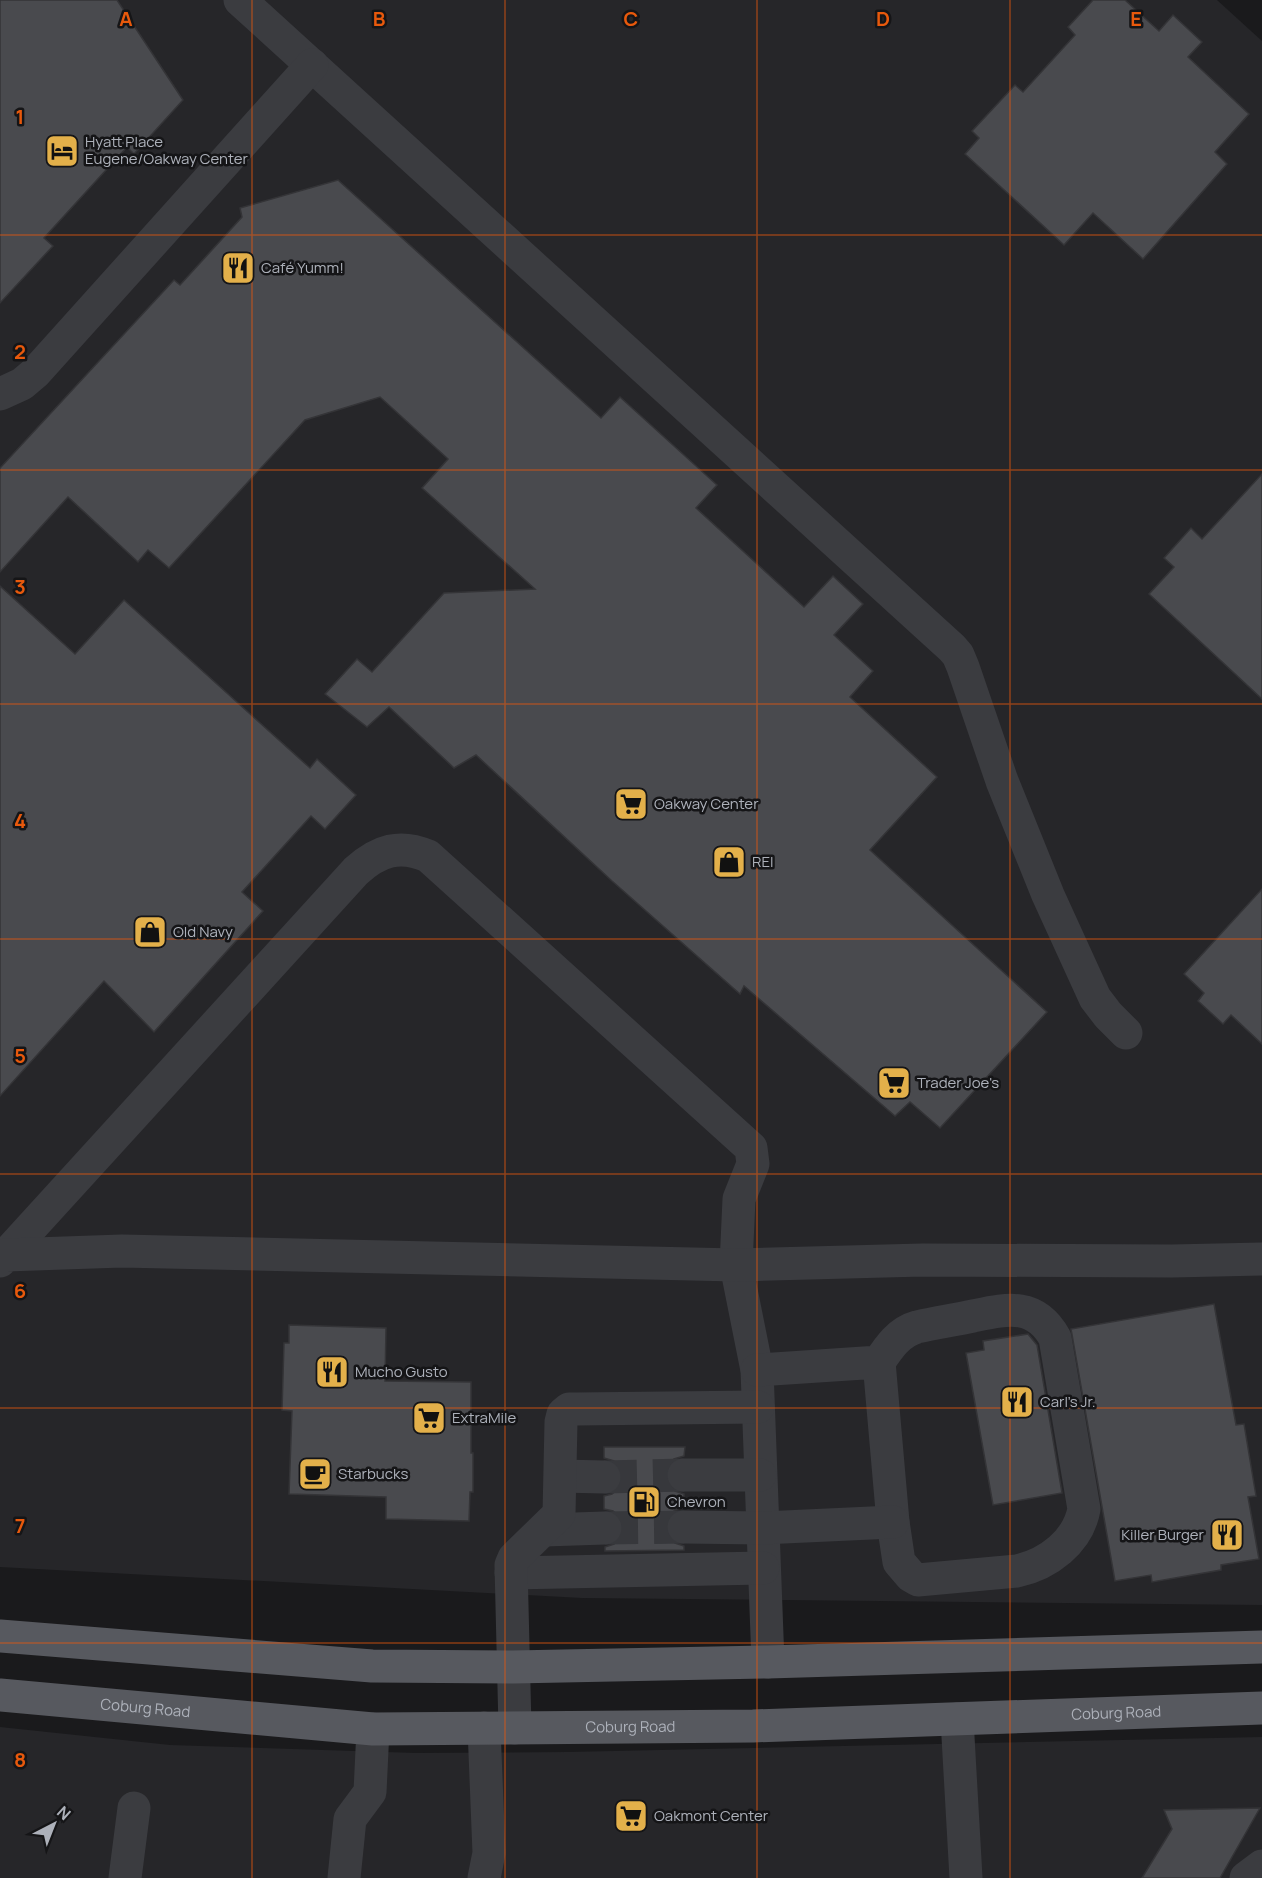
<svg xmlns="http://www.w3.org/2000/svg" width="1262" height="1878" viewBox="0 0 1262 1878" font-family="Manrope,sans-serif">
  <style>
    .built { fill: #262629 }
    .building { fill: #494a4e; stroke: #343437; stroke-width: 1.5 }
    .lines { fill: none; stroke-linecap: round; stroke-linejoin: round }
    .minor-tunnel { stroke: #37383c; stroke-width: 33; stroke-dasharray: 33 16; stroke-linecap: butt }
    .minor { stroke: #3b3c40; stroke-width: 33 }
    .major { stroke: #57595f; stroke-width: 33 }
    .grid { fill: none; stroke: #e8590c; stroke-width: 1.5; stroke-opacity: 0.55 }
    .labels { text-anchor: middle; stroke-width: 5; stroke-linejoin: round; paint-order: stroke }
    .poi-label { font-size: 15px; fill: #adb1ba; stroke: #151517; text-anchor: start }
    .street-label { font-size: 15px; fill: #adb1ba; stroke: #151517 }
    .grid-label { font-size: 20px; text-anchor: middle; font-weight: bold; fill: #e8590c; stroke: #151517; stroke-width: 5; stroke-linejoin: round; paint-order: stroke }
  </style>
  <rect width="100%" height="100%" fill="#1a1a1c"/>
  <!-- built -->
  <g class="built">
    <path d="M0 0H1217L1262 41V1605L582 1598 0 1567Z"/>
    <path d="M0 1727 170 1745 416 1753 568 1752 1262 1737V1878H0Z"/>
  </g>
  <!-- building -->
  <g class="building">
    <path d="M0 0H117L183 100 134 154 127 147 44 238 53 246 0 303Z"/>
    <path d="M1093 0H1125L1159 31 1173 15 1202 42 1188 57 1249 114 1215 152 1227 164 1143 259 1093 213 1064 245 965 154 979 138 972 131 1015 85 1023 92 1075 35 1068 27Z"/>
    <path d="M338 180 601 418 620 397 717 485 696 508 804 607 833 576 863 604 834 635 873 671 850 697 937 777 870 850 1047 1012 940 1128 910 1102 895 1116 744 986 740 994 612 881 476 755 454 768 389 707 367 727 325 694 357 659 372 672 444 593 535 589 422 488 448 459 380 397 305 420 169 568 148 550 138 562 68 497 0 572V468L174 280 180 285 242 217 240 208Z"/>
    <path d="M1262 474V699L1149 594 1174 567 1164 558 1191 528 1202 539Z"/>
    <path d="M0 586 75 654 124 600 310 768 317 759 356 795 325 829 311 816 242 892 263 911 154 1032 104 981 0 1096Z"/>
    <path d="M1262 889V1044L1231 1015 1223 1024 1198 1001 1204 993 1184 974Z"/>
    <path d="M1214 1304 1236 1425 1244 1424 1256 1496 1248 1497 1259 1559 1221 1565V1570L1152 1582 1151 1575 1115 1581 1071 1329Z"/>
    <path d="M289 1325 386 1328 385 1381 471 1382V1453H473V1492H470L469 1521 386 1519V1497L289 1494 292 1411 282 1410 284 1343H289Z"/>
    <path d="M1028 1334 1037 1345 1062 1493 993 1505 966 1353 984 1350 983 1341Z"/>
    <path d="M604 1447H685L684 1456 674 1459 668 1465 665 1474 668 1485 675 1491 684 1494V1508L675 1510 668 1517 665 1527 668 1537 675 1543 684 1546V1550L605 1551V1547L614 1544 621 1537 624 1528 621 1518 613 1511 604 1509V1496L612 1494 620 1487 623 1477 621 1469 614 1461 604 1458Z"/>
    <path d="M1260 1808 1220 1878H1142L1172 1829 1164 1810Z"/>
  </g>
  <g class="lines">
    <!-- minor-tunnel -->
    <g class="minor-tunnel">
      <path d="M604 1477 684 1475"/>
      <path d="M605 1528 684 1527"/>
    </g>
    <!-- minor -->
    <g class="minor">
      <path d="M240 0 952 648 958 655 963 667 1002 781 1048 895 1095 998 1108 1015 1126 1033"/>
      <path d="M0 394 22 384 35 373 312 65"/>
      <path d="M6 1255 356 871C379 850 400 844 428 856L751 1148 753 1164 739 1199 736 1265 757 1370 768 1662"/>
      <path d="M0 1261 6 1255 122 1251 736 1265 923 1260 1172 1261 1262 1259"/>
      <path d="M757 1370 879 1362 893 1522 899 1562 911 1576 918 1580 1017 1571C1048 1564 1078 1542 1084 1509L1055 1338C1035 1302 1007 1309 973 1316 954 1320 935 1323 917 1327 899 1332 889 1347 879 1362"/>
      <path d="M684 1475H760"/>
      <path d="M561 1476 604 1477"/>
      <path d="M684 1527 762 1528 893 1522"/>
      <path d="M544 1530 605 1528"/>
      <path d="M511 1573 763 1568"/>
      <path d="M957 1719 966 1878"/>
      <path d="M484 1728 489 1853 484 1878"/>
      <path d="M515 1728 511 1565 514 1558 559 1514 561 1422 563 1414 569 1409H576L758 1407"/>
      <path d="M125 1878 134 1808"/>
      <path d="M344 1878 350 1819 370 1792 373 1729"/>
      <path d="M1246 1878 1262 1866"/>
    </g>
    <!-- major -->
    <g class="major">
      <path d="M0 1636 372 1666 513 1667 768 1662 1262 1647"/>
      <path id="s1" d="M0 1695 373 1729 753 1726 1262 1708"/>
    </g>
  </g>
  <!-- grid -->
  <path class="grid" d="M252 0V1878M505 0V1878M757 0V1878M1010 0V1878M0 235H1262M0 470H1262M0 704H1262M0 939H1262M0 1174H1262M0 1408H1262M0 1643H1262"/>
  <!-- icons -->
  <defs>
    <symbol id="hotel-square" viewBox="-11 -11 22 22"><rect x="-9" y="-9" width="18" height="18" rx="4" fill="#e3b04a" stroke="#151517"/><path d="M-6-4.5h1.5V1H6V5H4.5V3h-9V5H-6ZM-4 0a1.8 1.8 0 1 1 3.6 0ZM.5 0V-2.5h3Q6-2.5 6 0Z" fill="#111"/></symbol>
    <symbol id="restaurant-square" viewBox="-11 -11 22 22"><rect x="-9" y="-9" width="18" height="18" rx="4" fill="#e3b04a" stroke="#151517"/><path d="M-5-6h1v4h1v-4h1v4h1v-4h1v5L-1.5 .5V6h-2V.5L-5-1ZM5-6V6H3V1.5H1.5Q1.5-4 5-6Z" fill="#111"/></symbol>
    <symbol id="supermarket-square" viewBox="-11 -11 22 22"><rect x="-9" y="-9" width="18" height="18" rx="4" fill="#e3b04a" stroke="#151517"/><path d="M-6-5.5h2.5l.6 2H6L4.5 2H-2.5L-4.4-4H-6ZM-1.5 3.2a1.3 1.3 0 1 0 .1 0ZM3 3.2a1.3 1.3 0 1 0 .1 0Z" fill="#111"/></symbol>
    <symbol id="shop-square" viewBox="-11 -11 22 22"><rect x="-9" y="-9" width="18" height="18" rx="4" fill="#e3b04a" stroke="#151517"/><path d="M-5-2.5h2.3a2.7 3.5 0 0 1 5.4 0H5L5.5 6h-11ZM-1.5-2.5h3a1.5 2.3 0 0 0-3 0Z" fill="#111"/></symbol>
    <symbol id="cafe-square" viewBox="-11 -11 22 22"><rect x="-9" y="-9" width="18" height="18" rx="4" fill="#e3b04a" stroke="#151517"/><path d="M-5.5-4.5H6V0H3Q3 3.5 0 3.5H-2.5Q-5.5 3.5-5.5 0ZM3-3.2v2h1.7v-2ZM-6 4.5H4V6H-6Z" fill="#111"/></symbol>
    <symbol id="fuel-square" viewBox="-11 -11 22 22"><rect x="-9" y="-9" width="18" height="18" rx="4" fill="#e3b04a" stroke="#151517"/><path d="M-5.5-6h7V0h2V4h1.3V-2.5L3-4.5l.8-.8L6-3V5H2.5V1h-1V6h-7ZM-4.2-4.7v3.2H.2V-4.7Z" fill="#111"/></symbol>
  </defs>
  <g fill-rule="evenodd">
    <use href="#hotel-square" x="43" y="132" width="38" height="38"/>
    <use href="#restaurant-square" x="219" y="249" width="38" height="38"/>
    <use href="#supermarket-square" x="612" y="785" width="38" height="38"/>
    <use href="#shop-square" x="710" y="843" width="38" height="38"/>
    <use href="#shop-square" x="131" y="913" width="38" height="38"/>
    <use href="#supermarket-square" x="875" y="1064" width="38" height="38"/>
    <use href="#restaurant-square" x="313" y="1353" width="38" height="38"/>
    <use href="#restaurant-square" x="998" y="1383" width="38" height="38"/>
    <use href="#supermarket-square" x="410" y="1399" width="38" height="38"/>
    <use href="#cafe-square" x="296" y="1455" width="38" height="38"/>
    <use href="#fuel-square" x="625" y="1483" width="38" height="38"/>
    <use href="#restaurant-square" x="1208" y="1516" width="38" height="38"/>
    <use href="#supermarket-square" x="612" y="1797" width="38" height="38"/>
  </g>
  <g class="labels">
    <!-- poi labels -->
    <g class="poi-label">
      <text x="85" y="147">Hyatt Place<tspan x="85" dy="17">Eugene/Oakway Center</tspan></text>
      <text x="261" y="273">Café Yumm!</text>
      <text x="654" y="809">Oakway Center</text>
      <text x="752" y="867">REI</text>
      <text x="173" y="937">Old Navy</text>
      <text x="917" y="1088">Trader Joe's</text>
      <text x="355" y="1377">Mucho Gusto</text>
      <text x="1040" y="1407">Carl's Jr.</text>
      <text x="452" y="1423">ExtraMile</text>
      <text x="338" y="1479">Starbucks</text>
      <text x="667" y="1507">Chevron</text>
      <text x="1204" y="1540" text-anchor="end">Killer Burger</text>
      <text x="654" y="1821">Oakmont Center</text>
    </g>
    <!-- street labels -->
    <g class="street-label">
      <text dy="5" stroke="none"><textPath href="#s1" startOffset="146">Coburg Road</textPath></text>
      <text dy="5" stroke="none"><textPath href="#s1" startOffset="1118">Coburg Road</textPath></text>
      <text dy="5" stroke="none"><textPath href="#s1" startOffset="632">Coburg Road</textPath></text>
    </g>
  </g>
  <g class="grid-label">
    <text x="126" y="26">A</text>
    <text x="379" y="26">B</text>
    <text x="631" y="26">C</text>
    <text x="883" y="26">D</text>
    <text x="1136" y="26">E</text>
    <text x="20" y="124">1</text>
    <text x="20" y="359">2</text>
    <text x="20" y="594">3</text>
    <text x="20" y="828">4</text>
    <text x="20" y="1063">5</text>
    <text x="20" y="1298">6</text>
    <text x="20" y="1533">7</text>
    <text x="20" y="1767">8</text>
  </g>
  <!-- north arrow -->
  <g transform="translate(54 1824) rotate(42)" stroke="#151517" stroke-width="4.5" paint-order="stroke">
  <path d="M0-4.5L10 22L0 15L-10 22Z" fill="#adb1ba"/>
  <text y="-9" font-size="16" font-weight="bold" text-anchor="middle" fill="#adb1ba">N</text>
  </g>
</svg>
